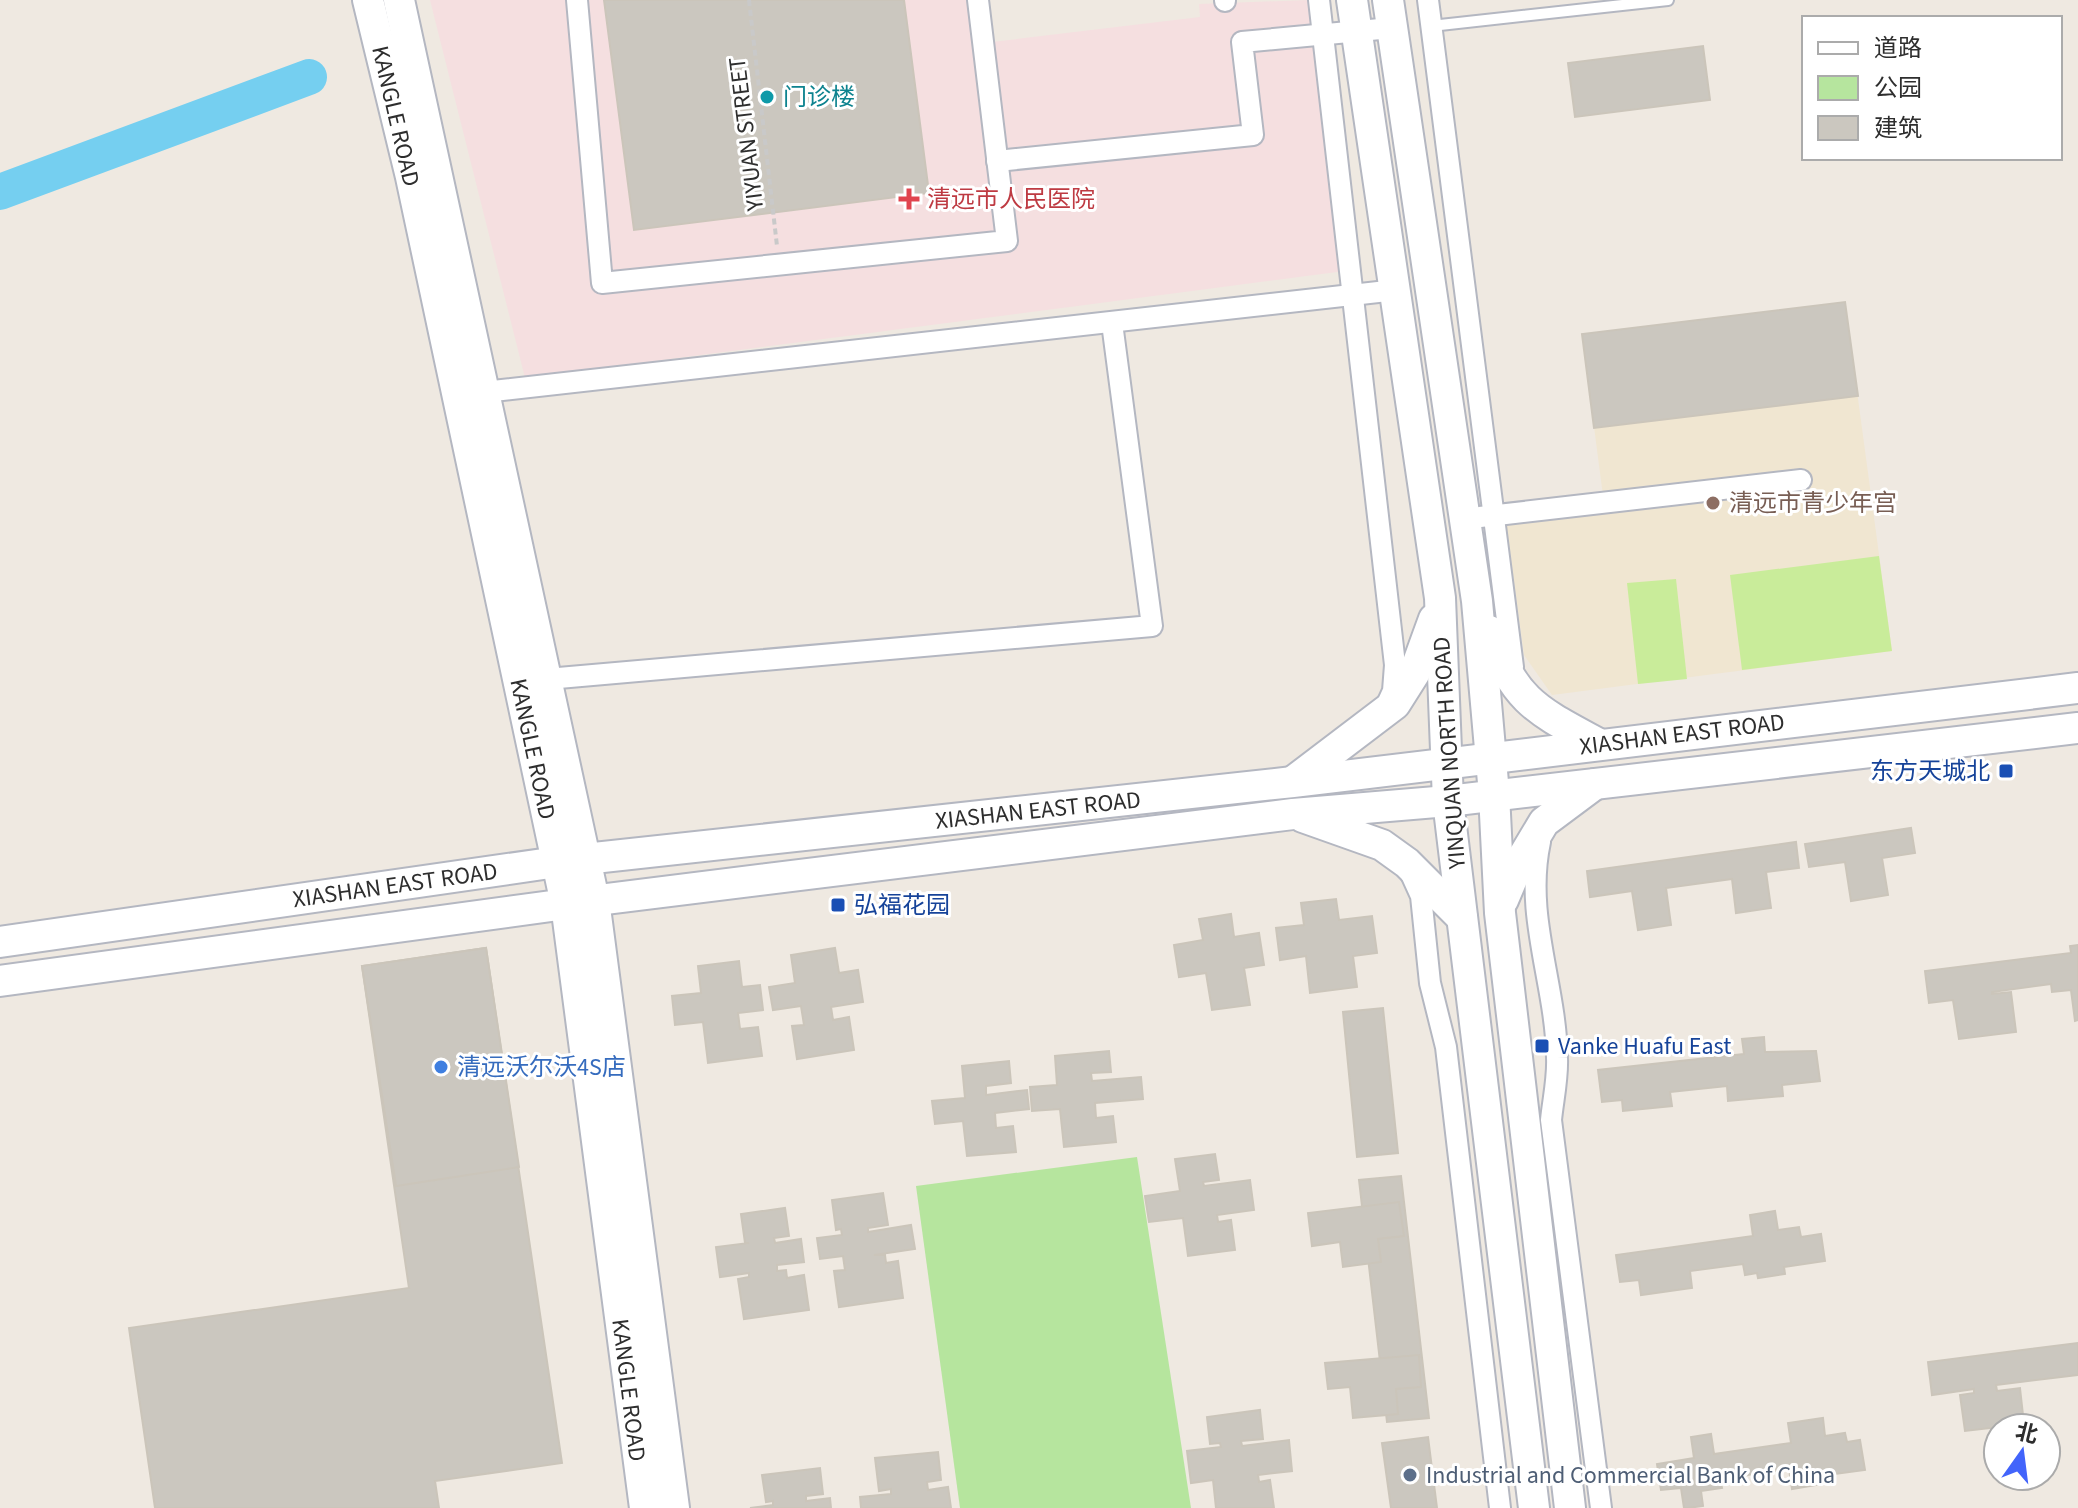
<svg xmlns="http://www.w3.org/2000/svg" width="2078" height="1508" viewBox="0 0 2078 1508" font-family="'Source Sans 3','Noto Sans SC',sans-serif">
  <style>
    .education { fill: #f0e6d1 }
    .medical { fill: #f5dfe0 }
    .green { fill: #b6e59e }
    .pitch { fill: #c9ec9a }
    .lines { fill: none; stroke-linecap: round; stroke-linejoin: round }
    .river { stroke: #75cff0; stroke-width: 36 }
    .building { fill: #cbc7bf; stroke: #cbc5ba; stroke-width: 2 }
    .lane-casing { stroke: #b4b7c1; stroke-width: 14 }
    .street-casing { stroke: #b4b7c1; stroke-width: 24 }
    .secondary-casing { stroke: #b4b7c1; stroke-width: 34 }
    .path { stroke: #c9c9c9; stroke-width: 4; stroke-dasharray: 6 4; stroke-linecap: butt }
    .lane { stroke: #fff; stroke-width: 10 }
    .street { stroke: #fff; stroke-width: 20 }
    .secondary { stroke: #fff; stroke-width: 30 }
    .culture-dot { fill: #0f9aa8; stroke: #fff; stroke-width: 3 }
    .health-dot { fill: #e0444e; stroke: #fff; stroke-width: 3 }
    .education-dot { fill: #8d6e63; stroke: #fff; stroke-width: 3 }
    .transit-dot { fill: #1a4fb4; stroke: #fff; stroke-width: 3 }
    .shop-dot { fill: #3f7fe0; stroke: #fff; stroke-width: 3 }
    .service-dot { fill: #5c6f8a; stroke: #fff; stroke-width: 3 }
    .labels { text-anchor: middle; stroke-width: 6; stroke-linejoin: round; paint-order: stroke }
    .culture-label { font-size: 24px; fill: #0d838f; stroke: #fff; text-anchor: start }
    .street-label { font-size: 24px; fill: #2e2e2e; stroke: #fff }
    .health-label { font-size: 24px; fill: #be3a42; stroke: #fff; text-anchor: start }
    .education-label { font-size: 24px; fill: #785e54; stroke: #fff; text-anchor: start }
    .transit-label { font-size: 24px; fill: #164399; stroke: #fff; text-anchor: start }
    .shop-label { font-size: 24px; fill: #366cbe; stroke: #fff; text-anchor: start }
    .service-label { font-size: 24px; fill: #4e5e75; stroke: #fff; text-anchor: start }
  </style>
  <rect width="100%" height="100%" fill="#efe9e1"/>
  <!-- education -->
  <path class="education" d="M1845 302 1892 651 1552 695 1524 655 1504 509 1603 496 1582 334Z"/>
  <!-- medical -->
  <path class="medical" d="M430 0H987L992 42 1200 17 1199 4 1310 0 1345 271 525 378Z"/>
  <!-- green -->
  <path class="green" d="M1137 1157 1191 1508H960L916 1186Z"/>
  <!-- pitch -->
  <g class="pitch">
    <path d="M1879 556 1892 651 1742 670 1730 575Z"/>
    <path d="M1676 579 1687 679 1638 684 1627 583Z"/>
  </g>
  <g class="lines">
    <!-- river -->
    <path class="river" d="M0 192 309 77"/>
  </g>
  <!-- building -->
  <g class="building">
    <path d="M604 0H904L929 193 634 230Z"/>
    <path d="M1703 46 1710 100 1575 117 1568 63Z"/>
    <path d="M1845 302 1858 396 1594 428 1582 334Z"/>
    <path d="M1911 828 1915 853 1882 858 1888 895 1851 901 1845 862 1809 867 1805 844Z"/>
    <path d="M1796 842 1799 868 1766 872 1771 908 1736 913 1732 879 1666 888 1671 925 1638 930 1632 891 1590 897 1587 871Z"/>
    <path d="M1336 899 1339 920 1372 916 1377 953 1353 956 1357 987 1310 993 1306 956 1280 960 1276 928 1304 925 1301 903Z"/>
    <path d="M1231 914 1234 937 1259 933 1264 965 1244 968 1250 1005 1212 1010 1206 973 1179 977 1174 945 1203 940 1199 919Z"/>
    <path d="M2078 945V1020L2075 1021 2071 990 2052 992 2051 984 1992 992V994L2011 992 2016 1032 1959 1039 1953 1000 1929 1003 1925 971 2071 953 2070 946Z"/>
    <path d="M486 948 562 1463 435 1481 439 1508H155L129 1328 409 1288 362 966Z"/>
    <path d="M486 948 519 1167 396 1186 362 966Z"/>
    <path d="M835 948 839 973 858 970 863 1002 831 1007 833 1020 849 1017 854 1050 797 1059 792 1026 804 1025 801 1006 773 1010 769 987 795 983 791 955Z"/>
    <path d="M739 961 742 987 760 985 763 1010 738 1013 740 1029 758 1027 762 1056 708 1063 703 1022 675 1025 672 996 701 993 698 966Z"/>
    <path d="M1383 1008 1398 1153 1357 1157 1343 1012Z"/>
    <path d="M1764 1037 1765 1052 1816 1051 1820 1081 1782 1085 1783 1096 1728 1101 1727 1086 1670 1092 1672 1106 1623 1111 1622 1100 1602 1102 1598 1070 1744 1054 1742 1039Z"/>
    <path d="M1109 1051 1111 1072 1091 1073 1092 1081 1141 1077 1143 1099 1095 1103 1096 1118 1113 1116 1116 1142 1064 1147 1060 1109 1032 1111 1030 1087 1057 1085 1055 1056Z"/>
    <path d="M1009 1061 1011 1083 986 1086V1095L1027 1090 1029 1109 995 1113 996 1128 1013 1126 1016 1152 967 1156 963 1121 935 1124 932 1101 965 1098 962 1066Z"/>
    <path d="M1215 1154 1219 1180 1203 1182 1204 1186 1250 1180 1254 1210 1217 1215 1218 1222 1231 1220 1235 1250 1188 1256 1183 1218 1149 1222 1145 1196 1180 1191 1175 1159Z"/>
    <path d="M1401 1176 1429 1418 1387 1422 1359 1180Z"/>
    <path d="M883 1193 888 1225 868 1228V1232L911 1225 915 1249 874 1255H885L886 1263 898 1261 903 1298 839 1307 834 1271 845 1270 843 1256 820 1259 817 1238 842 1235 841 1229 836 1230 832 1200Z"/>
    <path d="M1399 1202 1404 1236 1378 1239 1381 1262 1343 1267 1340 1242 1312 1246 1308 1213Z"/>
    <path d="M785 1208 789 1236 774 1238 775 1243 801 1239 804 1262 777 1265V1271L786 1270 787 1278 804 1275 809 1310 744 1319 738 1279 749 1277V1273L720 1277 716 1247 749 1243H745L741 1214Z"/>
    <path d="M1775 1211 1778 1230 1799 1227 1801 1237 1821 1234 1825 1261 1784 1267 1785 1274 1758 1278 1757 1273 1745 1275 1743 1264 1690 1271 1692 1288 1641 1295 1639 1280 1620 1282 1616 1255 1753 1236 1750 1215Z"/>
    <path d="M2078 1343V1375L1996 1385 1997 1391 2020 1388 2024 1424 1965 1431 1960 1395 1974 1393V1389L1932 1395 1928 1362Z"/>
    <path d="M1419 1355 1421 1387 1396 1389 1398 1414 1353 1418 1350 1387 1328 1389 1325 1363Z"/>
    <path d="M1260 1410 1263 1439 1241 1441 1242 1446 1289 1440 1292 1471 1258 1475 1259 1482 1270 1480 1274 1508H1216L1213 1480 1191 1483 1187 1451 1221 1447 1220 1443 1210 1444 1207 1417Z"/>
    <path d="M1823 1418 1825 1436 1845 1433 1847 1442 1860 1440 1865 1470 1827 1475 1828 1483 1792 1489 1789 1469 1720 1479 1722 1488 1701 1491 1703 1506 1687 1508H1684L1681 1488 1661 1490 1657 1464 1694 1458 1691 1437 1711 1434 1714 1454 1791 1443 1788 1423Z"/>
    <path d="M1428 1437 1437 1508H1391L1382 1443Z"/>
    <path d="M938 1452 941 1480 927 1482 928 1490 948 1487 951 1508H861L860 1497 891 1494V1489L879 1491 875 1458Z"/>
    <path d="M820 1468 823 1494 806 1496V1501L830 1498 831 1508H750L773 1505V1501L766 1502 762 1475Z"/>
  </g>
  <g class="lines">
    <defs>
      <path id="lane" d="M1431 26 1668 0"/>
      <g id="street">
        <path d="M577 0 602 283 1007 241 978 0"/>
        <path d="M1225 0V1"/>
        <path d="M1319 0 1395 665 1393 691 1388 702"/>
        <path d="M1428 0 1513 667"/>
        <path d="M997 161 1253 135 1242 42 1391 28"/>
        <path d="M484 392 1396 290"/>
        <path d="M1480 517 1801 480"/>
        <path d="M547 679 1152 626 1112 323"/>
        <path d="M1540 842C1524 916 1556 984 1557 1058 1558 1078 1553 1100 1551 1120L1601 1508"/>
        <path d="M1411 874 1421 896 1430 983 1446 1047 1500 1508"/>
      </g>
      <g id="secondary">
        <path d="M368 0 411 177 566 904 645 1508"/>
        <path d="M399 0 594 900 674 1508"/>
        <path d="M1352 0 1440 598 1448 801 1534 1508"/>
        <path d="M1388 0 1477 601 1494 794 1500 913 1570 1508"/>
        <path d="M1489 631C1515 701 1534 709 1597 743"/>
        <path d="M1295 780 1395 704 1414 674 1434 619"/>
        <path d="M1303 817 1382 845 1407 863 1462 918"/>
        <path d="M1503 900 1517 867 1544 822 1595 784"/>
        <path d="M0 942 557 862 1293 782 2078 688"/>
        <path d="M0 981 566 904 1293 814 1448 801 2078 728"/>
      </g>
    </defs>
    <!-- lane casing -->
    <use href="#lane" class="lane-casing"/>
    <!-- street casing -->
    <use href="#street" class="street-casing"/>
    <!-- secondary casing -->
    <use href="#secondary" class="secondary-casing"/>
    <!-- path -->
    <path class="path" d="M749 0 777 246"/>
    <!-- lane -->
    <use href="#lane" class="lane"/>
    <!-- street -->
    <use href="#street" class="street"/>
    <!-- secondary -->
    <use href="#secondary" class="secondary"/>
  </g>
  <!-- markers -->
  <circle class="culture-dot" cx="767" cy="97" r="8"/>
  <path class="health-dot" d="M905 187h8v8h8v8h-8v8h-8v-8h-8v-8h8z"/>
  <circle class="education-dot" cx="1713" cy="503" r="8"/>
  <g class="transit-dot">
    <rect x="1998" y="763" width="16" height="16" rx="4"/>
    <rect x="830" y="897" width="16" height="16" rx="4"/>
    <rect x="1534" y="1038" width="16" height="16" rx="4"/>
  </g>
  <circle class="shop-dot" cx="441" cy="1067" r="8"/>
  <circle class="service-dot" cx="1410" cy="1475" r="8"/>
  <g class="labels">
    <!-- culture labels -->
    <g class="culture-label">
      <text x="783" y="105">门诊楼</text>
    </g>
    <!-- street labels -->
    <g class="street-label">
      <text transform="translate(396 116) rotate(77)" y="8">KANGLE ROAD</text>
      <text transform="translate(746 134) rotate(-97)" y="8">YIYUAN STREET</text>
      <text transform="translate(1682 734) rotate(-7)" y="8">XIASHAN EAST ROAD</text>
      <text transform="translate(533 749) rotate(78)" y="8">KANGLE ROAD</text>
      <text transform="translate(1449 753) rotate(-94)" y="8">YINQUAN NORTH ROAD</text>
      <text transform="translate(1038 810) rotate(-6)" y="8">XIASHAN EAST ROAD</text>
      <text transform="translate(395 885) rotate(-8)" y="8">XIASHAN EAST ROAD</text>
      <text transform="translate(629 1390) rotate(83)" y="8">KANGLE ROAD</text>
    </g>
    <!-- health labels -->
    <g class="health-label">
      <text x="927" y="207">清远市人民医院</text>
    </g>
    <!-- education labels -->
    <g class="education-label">
      <text x="1729" y="511">清远市青少年宫</text>
    </g>
    <!-- transit labels -->
    <g class="transit-label">
      <text x="1990" y="779" text-anchor="end">东方天城北</text>
      <text x="854" y="913">弘福花园</text>
      <text x="1558" y="1054">Vanke Huafu East</text>
    </g>
    <!-- shop labels -->
    <g class="shop-label">
      <text x="457" y="1075">清远沃尔沃4S店</text>
    </g>
    <!-- service labels -->
    <g class="service-label">
      <text x="1426" y="1483">Industrial and Commercial Bank of China</text>
    </g>
  </g>
  <!-- legend -->
  <rect x="1802" y="16" width="260" height="144" fill="#ffffff" stroke="#ababab" stroke-width="2"/>
  <rect x="1818" y="42" width="40" height="12" fill="#ffffff" stroke="#ababab" stroke-width="2"/>
  <text x="1874" y="56" font-size="24" fill="#2e2e2e">道路</text>
  <rect x="1818" y="76" width="40" height="24" fill="#b6e59e" stroke="#ababab" stroke-width="2"/>
  <text x="1874" y="96" font-size="24" fill="#2e2e2e">公园</text>
  <rect x="1818" y="116" width="40" height="24" fill="#cbc7bf" stroke="#ababab" stroke-width="2"/>
  <text x="1874" y="136" font-size="24" fill="#2e2e2e">建筑</text>
  <!-- north arrow -->
  <g transform="translate(2022 1452) rotate(14)"><circle r="38" fill="#ffffff" stroke="#ababab" stroke-width="2"/>
  <path d="M0-6L14 30L0 20L-14 30Z" fill="#4264fb"/>
  <text y="-12" font-size="22" font-weight="bold" text-anchor="middle" fill="#2e2e2e">北</text>
  </g>
</svg>
